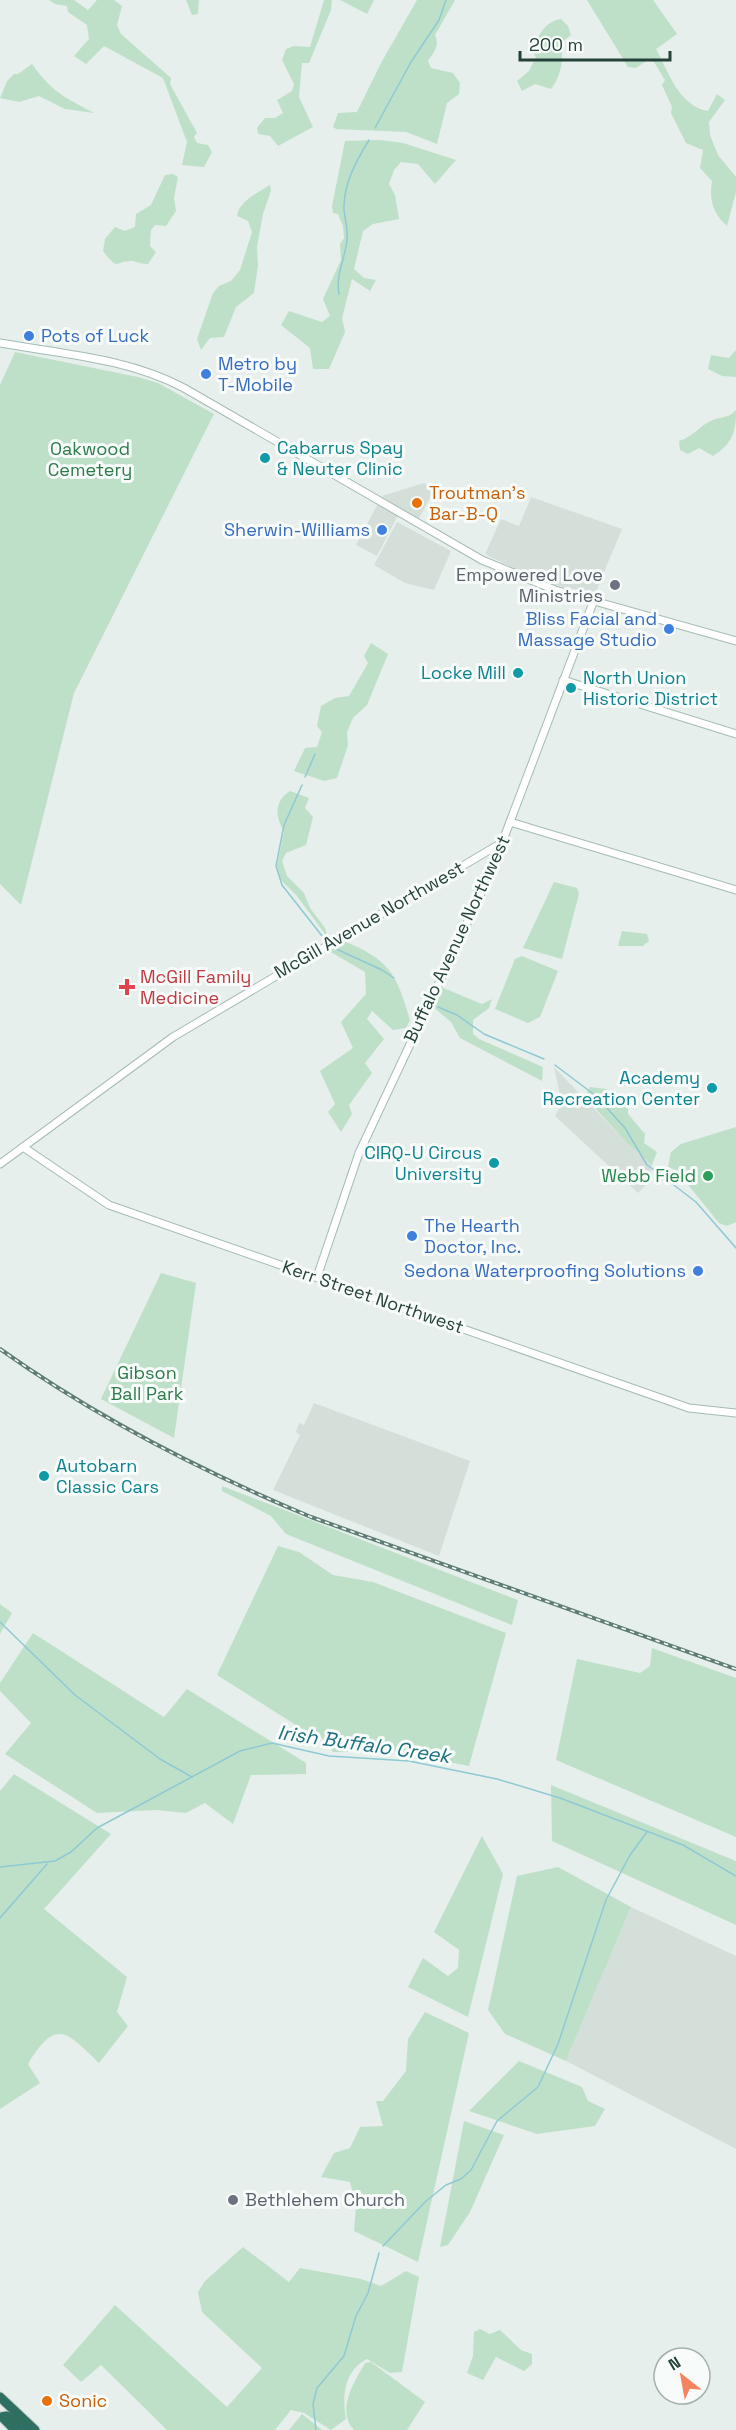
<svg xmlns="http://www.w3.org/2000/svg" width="736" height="2430" viewBox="0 0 736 2430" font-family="'Space Grotesk',sans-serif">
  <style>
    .built { fill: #d4dfda }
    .green { fill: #bfe0c8 }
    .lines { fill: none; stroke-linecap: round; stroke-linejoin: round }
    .stream { stroke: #8ec9d4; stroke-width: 1.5 }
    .secondary-casing { stroke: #a4bbb3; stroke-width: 9 }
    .highway-casing { stroke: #c2cac8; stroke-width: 11 }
    .secondary { stroke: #fff; stroke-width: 7 }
    .highway { stroke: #2f6f62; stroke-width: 9 }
    .rail-casing { stroke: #5f7d75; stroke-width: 4 }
    .rail { stroke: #f7fbf9; stroke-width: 1.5; stroke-dasharray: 4.5; stroke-linecap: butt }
    .shop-dot { fill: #3f7fe0; stroke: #f7fbf9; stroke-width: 2 }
    .culture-dot { fill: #0f9aa8; stroke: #f7fbf9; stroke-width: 2 }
    .food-dot { fill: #e8710a; stroke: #f7fbf9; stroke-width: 2 }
    .worship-dot { fill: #6b7280; stroke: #f7fbf9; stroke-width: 2 }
    .health-dot { fill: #e0444e; stroke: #f7fbf9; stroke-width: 2 }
    .leisure-dot { fill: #2e9e5b; stroke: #f7fbf9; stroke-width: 2 }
    .labels { text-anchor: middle; stroke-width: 6; stroke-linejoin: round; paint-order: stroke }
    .shop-label { font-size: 18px; fill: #366cbe; stroke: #f7fbf9; text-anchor: start }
    .culture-label { font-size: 18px; fill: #0d838f; stroke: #f7fbf9; text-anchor: start }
    .park-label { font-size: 18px; fill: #2d7a4b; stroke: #f7fbf9 }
    .food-label { font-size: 18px; fill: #c56008; stroke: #f7fbf9; text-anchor: start }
    .worship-label { font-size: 18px; fill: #5b616d; stroke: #f7fbf9; text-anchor: end }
    .street-label { font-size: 18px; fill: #24423a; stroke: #f7fbf9 }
    .health-label { font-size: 18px; fill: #be3a42; stroke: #f7fbf9; text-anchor: start }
    .leisure-label { font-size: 18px; fill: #27864d; stroke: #f7fbf9; text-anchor: end }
    .water-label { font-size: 20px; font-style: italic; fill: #1c6f80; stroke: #f7fbf9 }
  </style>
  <rect width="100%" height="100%" fill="#e6efeb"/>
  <!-- built -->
  <g class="built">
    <path d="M424 483 434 490 418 520 400 511 377 556 356 545 382 496Z"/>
    <path d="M531 497 622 529 595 594 541 582 485 554 501 519 519 526Z"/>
    <path d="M397 522 451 551 434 590 405 583 374 565Z"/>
    <path d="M554 1067 626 1142 652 1165 650 1181 638 1193 555 1116 562 1104Z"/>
    <path d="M314 1403 470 1461 439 1556 273 1490 300 1435 296 1432 299 1423 304 1425Z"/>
    <path d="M631 1907 736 1956V2149L566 2061Z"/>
  </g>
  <!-- green -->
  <g class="green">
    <path d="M49 0H74L88 10 97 0H114L122 6 117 25 121 34 171 78 170 84 197 133 194 137 197 143 208 145 212 152 204 167 182 165 187 142 163 78 104 46 86 64 74 56 89 39 87 25 68 12 67 6 55 4Z"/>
    <path d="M186 0H199L198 14 192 15Z"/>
    <path d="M324 0H332L331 10 309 63H302L299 97 313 127 278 146 270 136 258 134 257 128 265 118H275L283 113 277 100 292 91 294 84 282 60 286 49 294 46 310 47Z"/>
    <path d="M340 0H374L367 14Z"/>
    <path d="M417 0H455L435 35C440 46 434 52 428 61L431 68 453 73 460 83 459 94 447 103 437 144 406 132 336 129 333 127 338 113 357 112 381 63Z"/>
    <path d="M587 0H653L677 34 656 49C669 73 679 106 708 111L717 94 725 100 709 122 710 135 718 155 736 177V192L727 226C713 213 709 201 712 181L700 168 703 150 686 143 671 113 672 107 662 85 665 80 654 62 648 60 636 68 628 67Z"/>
    <path d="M561 19 568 26 571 35 560 44C565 57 560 79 551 89L535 84 522 91 517 81 529 71 536 57 532 51C539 36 543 22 561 19Z"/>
    <path d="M32 64C53 93 63 96 94 113L65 109 39 96 19 102 0 98 7 81 14 74H18Z"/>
    <path d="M380 140 403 143 456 160 435 184 418 164 401 162 394 170 389 184 395 195 399 219 373 224 363 231 354 269 364 278 376 280 370 291 352 279 342 318 345 332 329 369H313L310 348 281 325 289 311 322 322 330 316 323 299 341 260 340 244 344 238 343 226 338 214 333 213 332 206 345 141Z"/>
    <path d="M173 174 178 177 174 198 176 211 166 226 155 225 151 230 150 246 156 252 148 264C142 264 138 262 133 261 114 260 120 273 103 251L105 239 115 227 125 231 135 227 136 214 151 205 165 175Z"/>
    <path d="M270 185 271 191 263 214 257 246 258 265 254 293 236 307 224 337 210 338 201 350 197 339 213 293 219 286 231 281 240 270 252 232 248 221 237 216C239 201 258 193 270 185Z"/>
    <path d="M736 350V377L722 376 708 369 711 355 729 358Z"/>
    <path d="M15 352 138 377 158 383 214 414 74 693 21 905 0 884V385Z"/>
    <path d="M736 410C736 432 733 443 713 456L699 448 688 454 680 450 679 441C693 437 700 425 713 420 723 416 729 418 736 410Z"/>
    <path d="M371 643 388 654 367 705 353 718 347 732 348 745 337 778 324 781 294 771 305 748 317 747 322 732 317 726 321 706 335 698 349 696 368 663 364 656Z"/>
    <path d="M290 791 309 798 305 808 313 817 306 845 286 853 282 861 287 876 304 893 310 908 325 928 328 938 297 896 280 879 277 866 284 831C275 817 274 801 290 791Z"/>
    <path d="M554 882 577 888 579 894 562 959 523 948Z"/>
    <path d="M622 931 647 934 649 941 643 946H618Z"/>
    <path d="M344 941C389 960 396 972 410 1020L406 1028 393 1030 372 1011 367 1019 384 1039 365 1063 372 1073 349 1105 352 1114 341 1132 328 1112 335 1104 320 1071 353 1048 341 1022 366 994 365 972 329 951Z"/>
    <path d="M522 956 558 971 540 1017 528 1023 495 1009 515 959Z"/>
    <path d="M441 987 482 1004 492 999 489 1008 473 1020V1034L479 1039 543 1067 542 1081 460 1038 451 1022 432 1006Z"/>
    <path d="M590 1087 606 1089 628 1107V1114L645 1134 644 1143 657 1152 652 1165 626 1142 585 1097Z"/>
    <path d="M736 1127V1222L727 1226 719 1223 676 1170 668 1167 671 1152 681 1144Z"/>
    <path d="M161 1273 196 1283 174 1438 101 1399Z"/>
    <path d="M222 1486 518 1600 512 1625 286 1534 271 1516 222 1491Z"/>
    <path d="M278 1546 299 1552 333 1575 373 1582 506 1633 469 1766 394 1751 333 1752 321 1737 299 1727 217 1675Z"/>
    <path d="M0 1604 12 1613 0 1634Z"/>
    <path d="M33 1633 164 1717 187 1689 306 1763V1774L251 1775 233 1824 205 1803 186 1813 156 1810 97 1813 5 1754 31 1723 0 1691V1683Z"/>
    <path d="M652 1648 736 1678V1837L556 1760 577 1659 640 1673 650 1666Z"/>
    <path d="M14 1774 111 1834 44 1909 127 1977 117 2012 128 2026 99 2063C66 2031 56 2018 28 2064L40 2083 0 2109V1791Z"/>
    <path d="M551 1785 736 1861V1925L552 1841Z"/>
    <path d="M482 1836 503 1874 468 2017 408 1987 423 1958 448 1976 458 1968 459 1950 434 1932Z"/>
    <path d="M558 1867 631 1907 566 2061 505 2034 488 2010 517 1876Z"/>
    <path d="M425 2012 469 2033 418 2262 354 2231 356 2206 350 2182 321 2177 334 2153 350 2148 360 2127 383 2126 376 2101H383L406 2071 408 2039Z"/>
    <path d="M519 2061 582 2087 588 2101 605 2109 595 2126 537 2134 469 2111Z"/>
    <path d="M464 2121 504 2135 470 2212 448 2245 440 2247Z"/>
    <path d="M243 2247 289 2282 300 2268 361 2279 381 2286 406 2271 419 2277 402 2372 390 2373 367 2359C344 2371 342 2396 346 2419L331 2430 304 2413 291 2410 275 2430H167L101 2365 81 2382 63 2365 115 2305 227 2407 262 2368 202 2312 198 2292 205 2281Z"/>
    <path d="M480 2329 490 2334 500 2330 521 2350 532 2354V2364L524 2371 496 2357 483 2380 467 2373 473 2356 474 2332Z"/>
    <path d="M371 2362 425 2402 407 2430H354C336 2410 354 2382 365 2363Z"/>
    <path d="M302 2414 322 2430H289Z"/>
  </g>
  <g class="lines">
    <!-- stream -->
    <g class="stream">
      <path d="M375 128 411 62 439 20 446 0"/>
      <path d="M339 294C335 275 346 257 347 239 348 229 345 220 344 210 343 185 356 161 369 140"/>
      <path d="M305 777 315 754"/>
      <path d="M302 785 284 825 276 866 282 885 326 941"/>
      <path d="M332 947 382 970 394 978"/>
      <path d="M438 1007 457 1015 484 1034 544 1059"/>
      <path d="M555 1065 596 1096 625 1128 647 1165 657 1172"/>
      <path d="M666 1179 696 1202 736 1248"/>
      <path d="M0 1622 75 1695 160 1759 192 1777"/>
      <path d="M0 1867 55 1861 71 1852 97 1828 240 1751 272 1743 329 1756 409 1761 497 1779 560 1798 683 1845 736 1876"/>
      <path d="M0 1918 47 1864"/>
      <path d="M383 2246 426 2201 446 2185 461 2179 471 2170 497 2121 538 2087 558 2044 606 1900 630 1855 647 1832"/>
      <path d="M316 2430 313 2404 317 2388 344 2356 356 2316 368 2293 379 2253"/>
    </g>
    <defs>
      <g id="secondary">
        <path d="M0 343C62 354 127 358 184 388L482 560 555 590 736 641"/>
        <path d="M563 680 736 734"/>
        <path d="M510 822 736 890"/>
        <path d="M23 1147 109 1205 689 1408 736 1413"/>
        <path d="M0 1164 173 1037 503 842"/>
        <path d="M317 1277 359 1153 491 872 594 600"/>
      </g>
      <g id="highway">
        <path d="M0 2397 35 2430"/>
        <path d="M2 2417 7 2416 25 2428"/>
        <path d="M2 2417 15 2430"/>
      </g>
    </defs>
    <!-- secondary casing -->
    <use href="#secondary" class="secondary-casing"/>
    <!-- highway casing -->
    <use href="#highway" class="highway-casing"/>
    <!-- secondary -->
    <use href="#secondary" class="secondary"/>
    <!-- highway -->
    <use href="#highway" class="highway"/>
    <defs>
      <path id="rail" d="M0 1349C97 1418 201 1471 311 1517L736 1669"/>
    </defs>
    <!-- rail casing -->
    <use href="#rail" class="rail-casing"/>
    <!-- rail -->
    <use href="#rail" class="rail"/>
  </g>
  <!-- markers -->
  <g class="shop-dot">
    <circle cx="29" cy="336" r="6"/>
    <circle cx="206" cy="374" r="6"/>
    <circle cx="382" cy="530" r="6"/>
    <circle cx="669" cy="629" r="6"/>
    <circle cx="412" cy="1236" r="6"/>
    <circle cx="698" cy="1271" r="6"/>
  </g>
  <g class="culture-dot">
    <circle cx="265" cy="458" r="6"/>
    <circle cx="518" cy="673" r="6"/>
    <circle cx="571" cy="688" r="6"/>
    <circle cx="712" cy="1088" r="6"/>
    <circle cx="494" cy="1163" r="6"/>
    <circle cx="44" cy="1476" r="6"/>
  </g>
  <g class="food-dot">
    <circle cx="417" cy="503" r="6"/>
    <circle cx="47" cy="2401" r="6"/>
  </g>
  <g class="worship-dot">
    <circle cx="615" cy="585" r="6"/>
    <circle cx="233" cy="2200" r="6"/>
  </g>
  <path class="health-dot" d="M124 978h6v6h6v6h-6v6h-6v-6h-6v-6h6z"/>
  <circle class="leisure-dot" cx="708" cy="1176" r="6"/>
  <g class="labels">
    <!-- shop labels -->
    <g class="shop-label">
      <text x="41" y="342">Pots of Luck</text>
      <text x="218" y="370">Metro by<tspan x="218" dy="21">T-Mobile</tspan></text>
      <text x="370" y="536" text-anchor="end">Sherwin-Williams</text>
      <text x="657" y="625" text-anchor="end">Bliss Facial and<tspan x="657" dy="21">Massage Studio</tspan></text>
      <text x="424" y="1232">The Hearth<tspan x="424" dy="21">Doctor, Inc.</tspan></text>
      <text x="686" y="1277" text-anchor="end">Sedona Waterproofing Solutions</text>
    </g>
    <!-- culture labels -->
    <g class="culture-label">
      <text x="277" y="454">Cabarrus Spay<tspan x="277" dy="21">&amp; Neuter Clinic</tspan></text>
      <text x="506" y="679" text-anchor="end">Locke Mill</text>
      <text x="583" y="684">North Union<tspan x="583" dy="21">Historic District</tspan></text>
      <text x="700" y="1084" text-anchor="end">Academy<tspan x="700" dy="21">Recreation Center</tspan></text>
      <text x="482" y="1159" text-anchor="end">CIRQ-U Circus<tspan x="482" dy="21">University</tspan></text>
      <text x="56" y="1472">Autobarn<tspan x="56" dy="21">Classic Cars</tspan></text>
    </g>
    <!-- park labels -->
    <g class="park-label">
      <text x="90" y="455">Oakwood<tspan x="90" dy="21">Cemetery</tspan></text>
      <text x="147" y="1379">Gibson<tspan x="147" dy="21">Ball Park</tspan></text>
    </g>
    <!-- food labels -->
    <g class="food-label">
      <text x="429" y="499">Troutman's<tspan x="429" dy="21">Bar-B-Q</tspan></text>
      <text x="59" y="2407">Sonic</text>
    </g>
    <!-- worship labels -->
    <g class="worship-label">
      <text x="603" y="581">Empowered Love<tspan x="603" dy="21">Ministries</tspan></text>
      <text x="245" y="2206" text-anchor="start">Bethlehem Church</text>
    </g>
    <!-- street labels -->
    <g class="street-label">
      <text transform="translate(369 920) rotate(-30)" y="6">McGill Avenue Northwest</text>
      <text transform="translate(457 939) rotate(-65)" y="6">Buffalo Avenue Northwest</text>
      <text transform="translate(373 1297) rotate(19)" y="6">Kerr Street Northwest</text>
    </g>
    <!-- health labels -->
    <g class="health-label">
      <text x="140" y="983">McGill Family<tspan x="140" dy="21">Medicine</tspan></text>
    </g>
    <!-- leisure labels -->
    <g class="leisure-label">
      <text x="696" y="1182">Webb Field</text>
    </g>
    <!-- water labels -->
    <g class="water-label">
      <text transform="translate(364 1744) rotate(8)" y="7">Irish Buffalo Creek</text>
    </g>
  </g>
  <!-- north arrow -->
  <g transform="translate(682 2376) rotate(329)"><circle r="28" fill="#f7fbf9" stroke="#a3b1ad" stroke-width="1.5"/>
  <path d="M0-4.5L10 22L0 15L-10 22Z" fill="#f4845f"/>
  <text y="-9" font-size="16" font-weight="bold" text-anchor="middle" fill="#24423a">N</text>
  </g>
  <!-- scale -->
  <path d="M520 51v9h150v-9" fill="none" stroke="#24423a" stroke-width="3"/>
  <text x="529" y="51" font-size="18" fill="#24423a" stroke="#f7fbf9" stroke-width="4.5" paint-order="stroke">200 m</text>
</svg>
